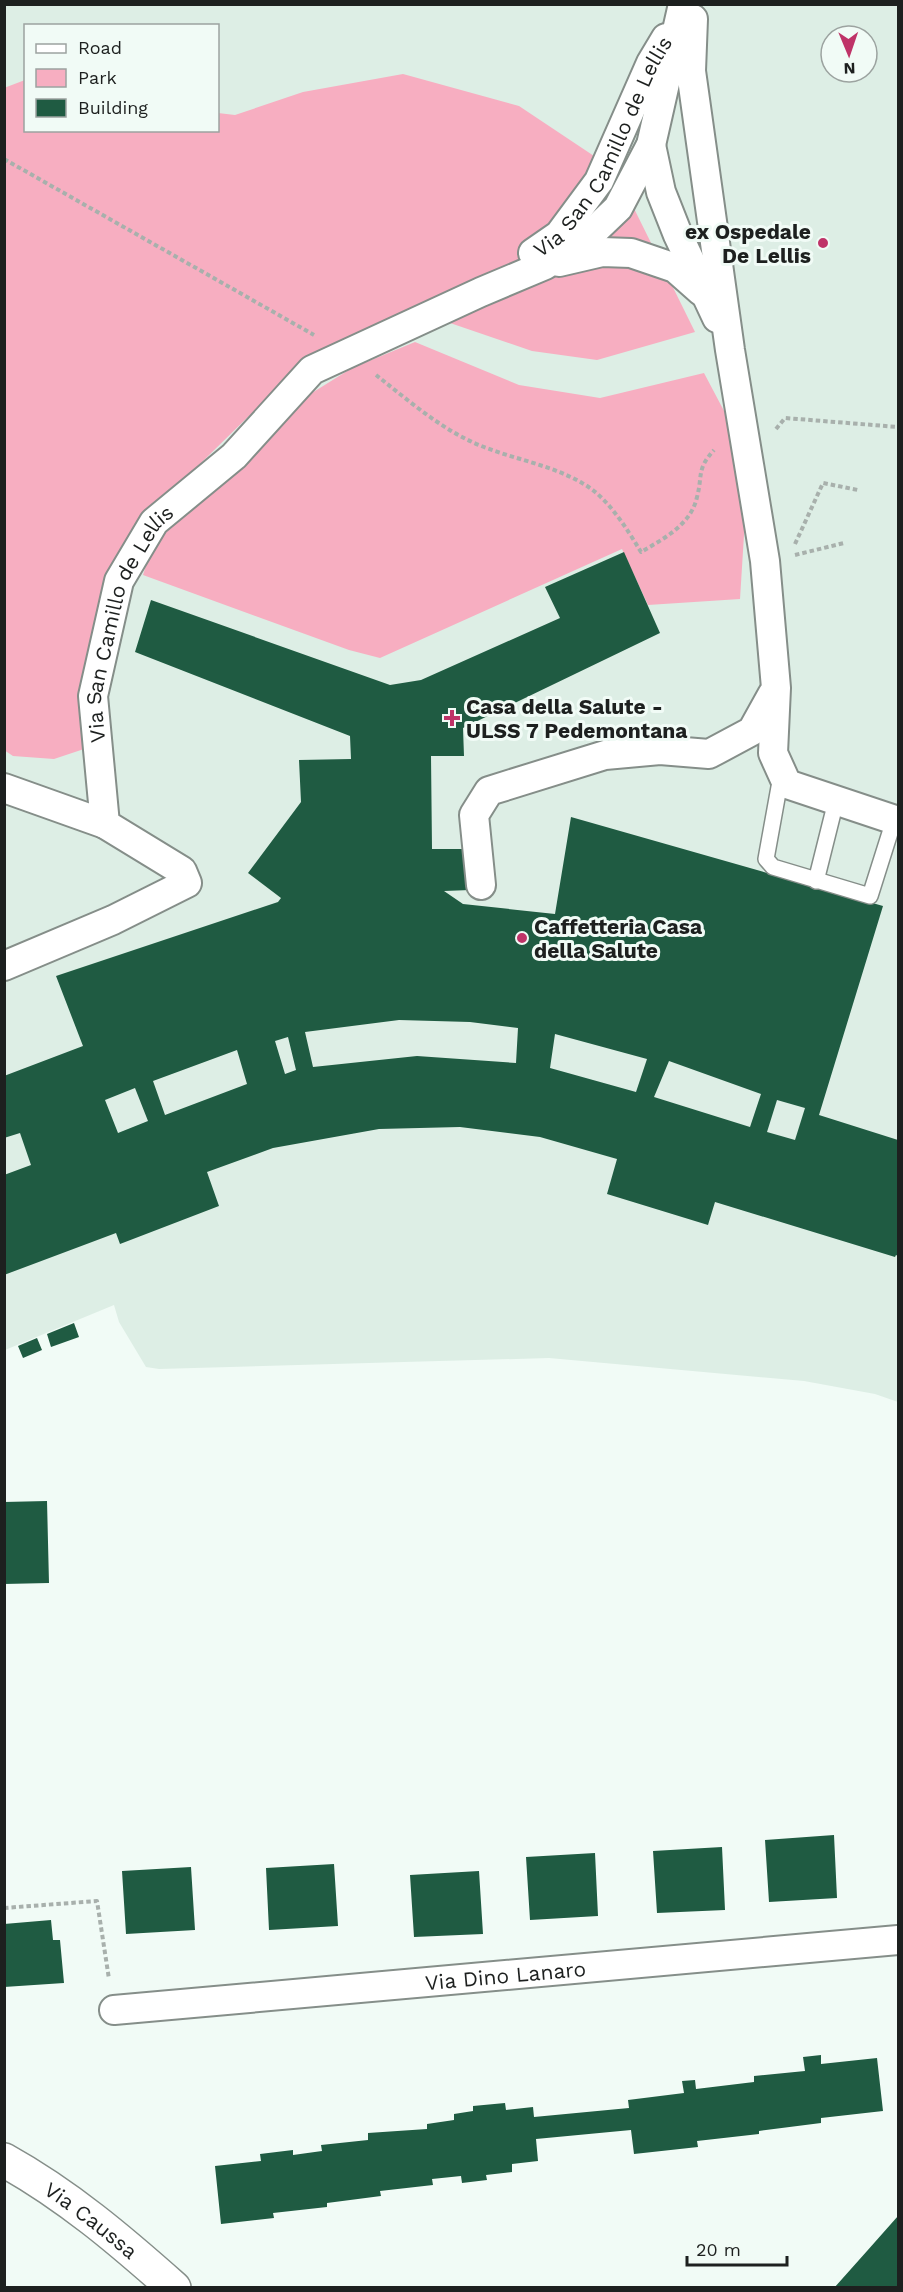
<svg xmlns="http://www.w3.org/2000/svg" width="903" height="2292" viewBox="0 0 903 2292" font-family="'Work Sans',sans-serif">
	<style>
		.built { fill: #ddeee5; fill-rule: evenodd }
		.green { fill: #f7aec1 }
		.building { fill: #1f5b42; fill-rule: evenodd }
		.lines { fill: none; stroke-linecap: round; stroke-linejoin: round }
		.service-casing { stroke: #858e89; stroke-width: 18 }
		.minor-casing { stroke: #858e89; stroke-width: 32 }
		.tertiary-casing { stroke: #858e89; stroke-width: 36 }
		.path { stroke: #a8b0ac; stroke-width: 4; stroke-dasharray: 4.5 3; stroke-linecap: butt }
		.service { stroke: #fff; stroke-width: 15 }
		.minor { stroke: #fff; stroke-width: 28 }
		.tertiary { stroke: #fff; stroke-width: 33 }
		.poi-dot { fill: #bf3368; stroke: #f1fbf6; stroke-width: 2 }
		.labels { text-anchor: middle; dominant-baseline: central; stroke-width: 6; stroke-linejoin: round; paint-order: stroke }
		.street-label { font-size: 21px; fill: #1d201f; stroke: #f1fbf6 }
		.poi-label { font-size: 21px; font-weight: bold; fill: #1d201f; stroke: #f1fbf6; text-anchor: start }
	</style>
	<rect width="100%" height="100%" fill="#f1fbf6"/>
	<path class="built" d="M5 5H898V1402L875 1394 804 1381 549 1358 159 1369 146 1367 119 1322 114 1305 5 1350ZM26 26H218V130H26ZM831 36H867V72H831Z"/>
	<path class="green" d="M403 74 519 106 615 170 695 332 597 360 532 351 415 311 301 365 150 513 87 748 54 759 13 756 4 750V88L25 80 26 130H218V113L235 115 303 92Z
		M415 342 519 385 600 398 704 373 732 426 746 503 740 599 648 605 622 549 380 658 349 650 143 575 155 537 254 429 352 368Z"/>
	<path class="building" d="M624 552 660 633 463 728 464 756H431L432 849H470V890L444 891 463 904 555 914 571 817 883 906 819 1115 898 1140V1256L896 1255 895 1257 715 1202 708 1225 607 1194 617 1159 540 1137 460 1127 379 1129 273 1148 207 1172 219 1206 120 1244 116 1233 4 1275V1175L31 1165 20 1133 4 1138V1076L83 1046 56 976 278 902 281 898 248 873 301 802 299 760 351 759 350 736 135 652 151 600 390 685 421 680 560 618 545 587ZM399 1020 470 1022 518 1028 516 1063 417 1056 313 1067 305 1032ZM555 1034 647 1059 636 1092 550 1068ZM288 1037 296 1070 285 1074 275 1041ZM237 1050 247 1084 165 1115 153 1081ZM669 1061 761 1094 750 1127 654 1097ZM135 1088 148 1121 118 1133 105 1100ZM777 1100 805 1108 795 1140 767 1132Z
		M74 1323 79 1337 51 1347 47 1334Z
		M37 1338 42 1350 23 1358 18 1346Z
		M47 1501 49 1583 4 1584V1502Z
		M834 1835 837 1898 769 1902 765 1840Z
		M722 1847 725 1910 657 1913 653 1851Z
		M595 1853 598 1916 530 1920 526 1857Z
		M334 1864 338 1926 269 1930 266 1868Z
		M191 1867 195 1930 126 1934 122 1871Z
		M479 1871 483 1934 414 1937 410 1875Z
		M51 1920 53 1940H60L64 1983 4 1987V1924Z
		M821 2055V2064L877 2058 883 2111 821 2118V2123L759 2131V2134L697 2141 698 2147 634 2154 631 2130 536 2139 538 2161 512 2164V2172L486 2175 487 2180 462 2183 461 2176 432 2179 433 2185 380 2191 381 2196 327 2203V2207L273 2213 274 2218 221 2224 215 2166 261 2161 260 2154 293 2150V2155L322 2151 321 2145 368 2140V2133L427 2129V2124L454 2120V2114L473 2111V2106L505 2103 506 2110 533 2107 534 2117 629 2108 628 2100 684 2093 682 2081 695 2080 696 2089 754 2082V2076L805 2071 803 2057Z
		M898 2216V2288H834L867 2251Z"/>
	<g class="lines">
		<g class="service-casing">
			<path id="service" d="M787 784 779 787 766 859 773 867 870 896 894 820
				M816 881 836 801"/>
		</g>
		<g class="minor-casing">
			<g id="minor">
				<path d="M693 19 691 71 730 350 765 561 776 688 773 753 787 784 898 821"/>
				<path d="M651 145 661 192 678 235 717 318"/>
				<path id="s1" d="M533 253 559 235 599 181 651 63 666 38"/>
				<path d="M559 262 602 252 631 253 675 268 701 291"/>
				<path d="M4 788 105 824"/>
				<path d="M481 885 474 815 489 791 605 755 660 750 709 754 752 731 772 695"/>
				<path id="s2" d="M4 966 113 920 187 883 182 871 105 824 93 696 119 581 154 522 234 456 312 370 481 292 545 265 594 231 618 208 651 145 683 4"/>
				<path id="s3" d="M114 2010 898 1940"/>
			</g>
		</g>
		<g class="tertiary-casing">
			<g id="tertiary">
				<path id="s4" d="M4 2160C67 2195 120 2240 174 2288"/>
			</g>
		</g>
		<path class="path" d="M4 159 314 335
			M376 375C404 397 434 423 466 439 503 458 546 462 582 483 607 496 627 529 641 552 663 539 691 525 697 497 703 475 696 470 714 450
			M776 429 785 418 898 427
			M795 544 823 483 858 490
			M795 555 844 543
			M4 1908 97 1901 109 1979"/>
		<use href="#service" class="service"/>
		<use href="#minor" class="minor"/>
		<use href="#tertiary" class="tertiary"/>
	</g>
	<g class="poi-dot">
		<circle cx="823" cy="243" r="6"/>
		<path d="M449 709h6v6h6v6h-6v6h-6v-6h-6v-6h6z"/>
		<circle cx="522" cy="938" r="6"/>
	</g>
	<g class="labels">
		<g class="street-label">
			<text stroke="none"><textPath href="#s1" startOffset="130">Via San Camillo de Lellis</textPath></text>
			<text stroke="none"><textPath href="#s2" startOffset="513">Via San Camillo de Lellis</textPath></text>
			<text stroke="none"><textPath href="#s3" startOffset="393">Via Dino Lanaro</textPath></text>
			<text stroke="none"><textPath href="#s4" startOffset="106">Via Caussa</textPath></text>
		</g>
		<g class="poi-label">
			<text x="811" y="231" text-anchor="end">ex Ospedale<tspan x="811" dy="24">De Lellis</tspan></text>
			<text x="466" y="706">Casa della Salute -<tspan x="466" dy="24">ULSS 7 Pedemontana</tspan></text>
			<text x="534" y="926">Caffetteria Casa<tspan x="534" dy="24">della Salute</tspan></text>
		</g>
	</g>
	<rect width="903" height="2292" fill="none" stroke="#1d201f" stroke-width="12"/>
	<rect x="24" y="24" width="195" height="108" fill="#f1fbf6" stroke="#9ca3a0" stroke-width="1.5"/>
	<rect x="36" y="44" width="30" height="9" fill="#ffffff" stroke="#9ca3a0" stroke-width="1.5"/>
	<text x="78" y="54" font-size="18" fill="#1d201f">Road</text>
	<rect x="36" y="69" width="30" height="18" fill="#f7aec1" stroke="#9ca3a0" stroke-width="1.5"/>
	<text x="78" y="84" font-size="18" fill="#1d201f">Park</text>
	<rect x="36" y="99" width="30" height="18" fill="#1f5b42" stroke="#9ca3a0" stroke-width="1.5"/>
	<text x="78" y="114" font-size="18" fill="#1d201f">Building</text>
	<g transform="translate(849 54) rotate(178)"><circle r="28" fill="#f1fbf6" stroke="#9ca3a0" stroke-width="1.5"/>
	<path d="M0-4.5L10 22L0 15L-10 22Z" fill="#bf3368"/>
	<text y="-9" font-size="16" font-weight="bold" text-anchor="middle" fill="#1d201f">N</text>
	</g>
	<path d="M687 2256v9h100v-9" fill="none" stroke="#1d201f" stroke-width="3"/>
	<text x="696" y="2256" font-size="18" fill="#1d201f" stroke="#f1fbf6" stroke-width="4.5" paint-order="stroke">20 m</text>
</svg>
